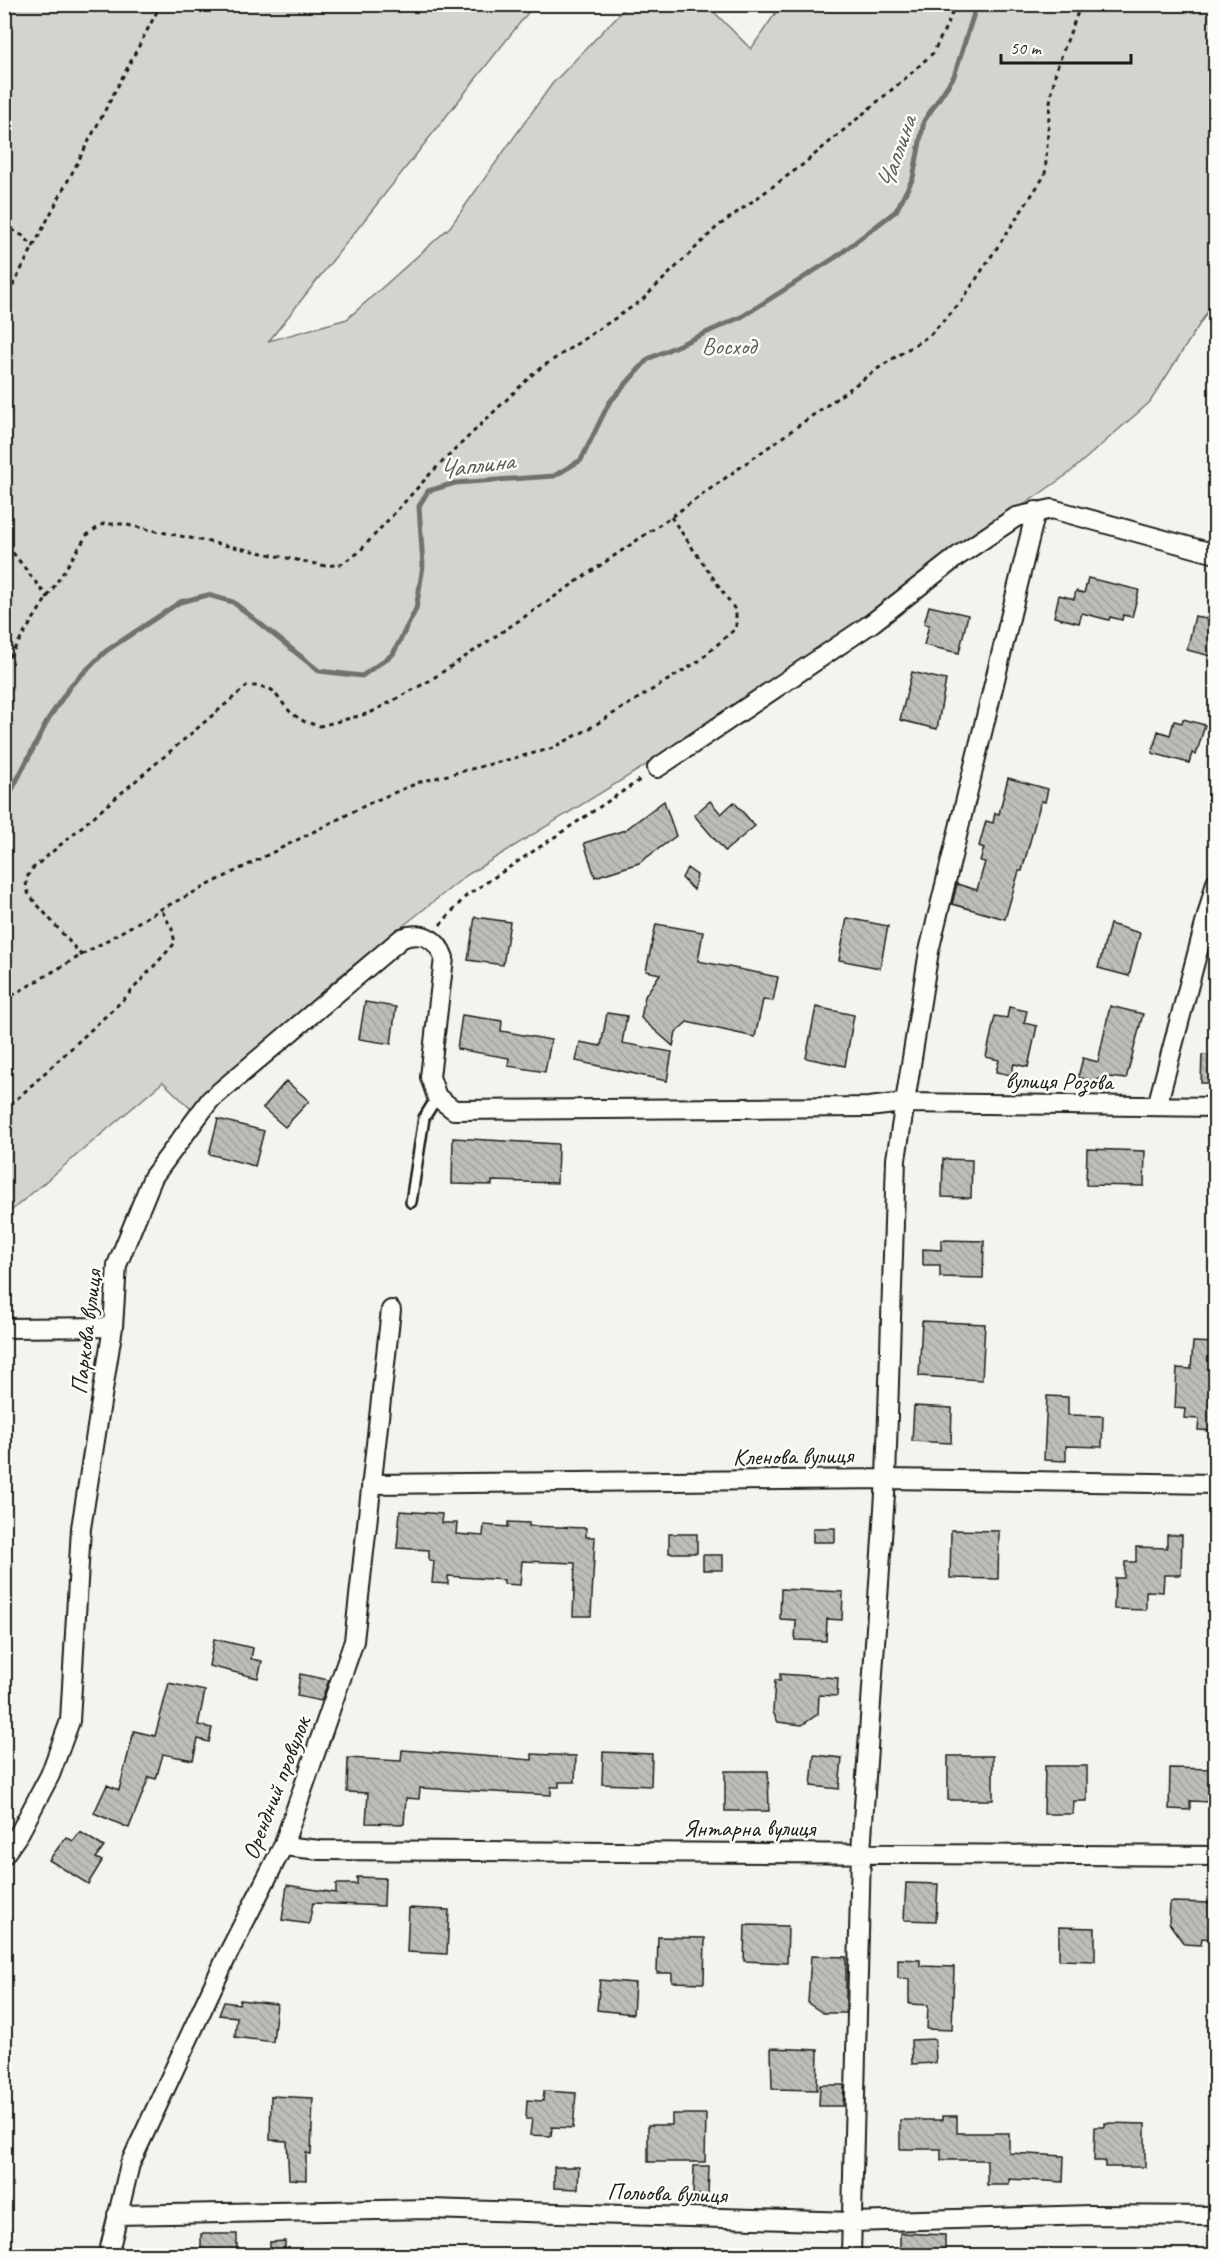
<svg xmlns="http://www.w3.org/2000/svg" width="1220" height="2260" viewBox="0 0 1220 2260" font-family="Caveat,sans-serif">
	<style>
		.garden { fill: #d4d3cf; stroke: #787876; stroke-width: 1.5 }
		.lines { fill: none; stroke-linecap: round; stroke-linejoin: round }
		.stream { stroke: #72716f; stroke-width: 5 }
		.building { fill: url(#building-back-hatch); stroke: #1c1c1c; stroke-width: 1.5 }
		.service-casing { stroke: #1c1c1c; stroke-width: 14 }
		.minor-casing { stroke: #1c1c1c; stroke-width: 22 }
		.path { stroke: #1c1c1c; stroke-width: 3; stroke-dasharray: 4.5 4.5; stroke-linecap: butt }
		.service { stroke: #fdfcf7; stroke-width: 9 }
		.minor { stroke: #fdfcf7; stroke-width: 18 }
		.labels { text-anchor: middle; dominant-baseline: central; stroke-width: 5; stroke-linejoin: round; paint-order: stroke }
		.park-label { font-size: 24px; fill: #5c5c5b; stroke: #fdfcf7 }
		.street-label { font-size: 24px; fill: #1c1c1c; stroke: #fdfcf7 }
		.water-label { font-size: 26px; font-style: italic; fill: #5c5c5a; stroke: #fdfcf7 }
	</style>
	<defs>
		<pattern id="building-back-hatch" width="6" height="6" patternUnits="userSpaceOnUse" patternTransform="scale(1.5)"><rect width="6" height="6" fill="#bebdba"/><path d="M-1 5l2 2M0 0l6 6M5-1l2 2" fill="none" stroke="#a3a29f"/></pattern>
	</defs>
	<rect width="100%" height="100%" fill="#f4f3ee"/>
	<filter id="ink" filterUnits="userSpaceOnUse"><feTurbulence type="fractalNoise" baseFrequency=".0167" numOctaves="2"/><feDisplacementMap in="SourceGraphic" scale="12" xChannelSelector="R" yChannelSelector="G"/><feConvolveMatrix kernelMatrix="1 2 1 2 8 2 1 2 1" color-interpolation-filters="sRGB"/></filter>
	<g filter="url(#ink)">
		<path class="garden" d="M923 4 1215 5V300L1150 402 1068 474 682 743 467 875 336 979 193 1111 163 1082 5 1216V5H534L269 341 347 319 450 227 552 84 628 5H707L751 49 781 5Z"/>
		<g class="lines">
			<path class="stream" d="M4 805 49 718 71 685 106 651 180 602 208 595 233 602 319 671 362 676 393 654 416 609 423 566 419 506 428 491 455 483 554 476 581 460 609 403 648 359 743 316 836 257 896 211 913 178 924 121 954 76 977 4"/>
		</g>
		<path class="building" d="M1088 578 1139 590 1132 617 1123 615 1122 620 1110 617 1109 620 1082 613 1079 623 1054 617 1059 595 1074 599 1076 591 1084 593Z
			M929 606 968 615 959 653 924 645 929 625 924 624Z
			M1195 616 1215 621V657L1187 650Z
			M912 672 946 680 937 729 900 720Z
			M1183 719 1205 725 1196 755 1192 753 1189 763 1152 753 1158 731 1170 735 1174 721 1182 723Z
			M1008 778 1048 789 1045 802 1041 801 1022 871H1019L1005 919 952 904 957 884 977 890 985 862 980 861 984 848 979 846 986 821 993 823 995 813 999 814Z
			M664 801 676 836 639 863 595 877 584 843 625 830Z
			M710 801 721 814 734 802 755 826 725 851 694 815Z
			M687 868 697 875 694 890 682 878Z
			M475 917 510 922 503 965 468 960Z
			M847 918 888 926 880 968 839 960Z
			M656 924 703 932 698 961 778 977 773 1001 763 1000 755 1037 687 1022 676 1032 673 1046 641 1018 645 996 660 974 646 971Z
			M1110 924 1140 933 1129 976 1098 968Z
			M365 1002 396 1007 391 1044 359 1039Z
			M1110 1006 1143 1014 1126 1079 1108 1077 1092 1081 1078 1077 1083 1058 1098 1062Z
			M816 1007 854 1015 845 1066 806 1058Z
			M1009 1007 1027 1011 1024 1023 1037 1026 1028 1067 1014 1064 1011 1075 996 1072 999 1060 986 1057 995 1016 1007 1018Z
			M607 1013 627 1016 622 1043 672 1052 667 1081 576 1061 580 1042 601 1046Z
			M462 1015 502 1021 501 1031 551 1040 545 1072 508 1066 509 1058 457 1049Z
			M1202 1055 1215 1056V1083H1201Z
			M286 1081 309 1101 285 1127 263 1108Z
			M218 1119 264 1131 255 1166 209 1154Z
			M453 1138 558 1144 557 1183 492 1181V1185L452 1184Z
			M1087 1149 1145 1151 1144 1186 1086 1185Z
			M943 1159 972 1160 971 1198 942 1197Z
			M941 1240 984 1241 983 1278 940 1277V1265H923V1249L941 1250Z
			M922 1321 985 1324 982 1380 919 1376Z
			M1193 1342 1215 1343V1431L1198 1430 1199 1419 1184 1418 1185 1409 1175 1408 1177 1368 1191 1369Z
			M1047 1396 1068 1397V1415L1103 1416 1102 1447 1066 1446V1461L1044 1460Z
			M914 1406 952 1408 951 1443 912 1441Z
			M400 1511 442 1514 441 1523H457L456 1534 483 1536 484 1525 508 1527V1522L529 1523V1526L586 1528V1537H595L591 1616H573L575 1563 522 1561 520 1585 504 1584V1580L448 1576V1584L432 1583 434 1561 429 1560V1550L397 1548Z
			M813 1528H835V1542H813Z
			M951 1530 999 1531 998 1579 950 1578Z
			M669 1534H697V1553H669Z
			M1167 1535H1182L1181 1575H1164L1163 1592 1146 1591V1610L1114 1609 1115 1578H1124L1125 1562H1136V1547L1167 1548Z
			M703 1555H723V1570H703Z
			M781 1589 843 1592 842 1620 827 1619 826 1641 795 1640 796 1620 780 1619Z
			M214 1639 253 1648 251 1659 262 1661 258 1678 209 1666Z
			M300 1674 329 1680 321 1701 297 1696Z
			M780 1674 838 1678 837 1696 819 1695 818 1714 802 1725 778 1722 773 1712 775 1680 780 1681Z
			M169 1683 205 1691 198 1725 212 1728 209 1742 198 1739 193 1760 163 1754 156 1779 149 1777 129 1828 94 1813 107 1785 119 1790 134 1731 155 1736Z
			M402 1750 532 1760V1754L576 1756 575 1782H559V1787H551V1795L420 1788 419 1799 406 1798 404 1824 366 1823 368 1793 347 1792 348 1758 401 1761Z
			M603 1752 652 1754 651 1786 602 1784Z
			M814 1755 842 1758 839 1789 811 1786Z
			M948 1756H993V1800H948Z
			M1045 1766H1087V1801H1074L1073 1814H1044Z
			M1170 1768 1212 1769 1211 1802 1190 1801V1810L1169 1809Z
			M725 1771H768L769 1811H725Z
			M80 1832 104 1847 96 1858 102 1861 88 1884 49 1860 66 1837 73 1841Z
			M357 1877 385 1878 384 1906 313 1903 309 1924 282 1920 287 1885 336 1893V1884H357Z
			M906 1883 938 1884 936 1921 904 1920Z
			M1170 1902 1215 1903V1933L1211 1939 1202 1938 1201 1945 1184 1944 1169 1923Z
			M409 1908 449 1910 447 1954 407 1952Z
			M745 1925 788 1926 787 1963 744 1961Z
			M1059 1927 1095 1928V1961L1059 1960Z
			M658 1937 705 1938 704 1983 672 1982V1973H657Z
			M811 1956 846 1957V2013H823L808 2003Z
			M898 1959 920 1960V1966L954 1967 952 2030 927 2029 928 2005 909 2004V1979L898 1978Z
			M600 1980 635 1983 633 2014 597 2010Z
			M240 2000 277 2004 273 2042 235 2037 237 2017 219 2015 224 2002 239 2004Z
			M935 2039 936 2063 912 2064 911 2040Z
			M771 2048 818 2050 817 2090 772 2089Z
			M820 2085H844L843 2106H819Z
			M544 2091 576 2093 573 2128 552 2127 551 2136 530 2135 532 2119H526L527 2100 543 2101Z
			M271 2096 313 2098 311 2154 306 2153V2180L289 2179 287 2141 270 2140Z
			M672 2114H706L705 2162H648V2125H672Z
			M942 2116H957V2133H1009V2153L1064 2156 1063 2182 1009 2179V2185H987V2160H941V2149H900V2120H942Z
			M1105 2123 1145 2124V2167H1105V2161H1094L1095 2127H1105Z
			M694 2166H709L708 2195H693Z
			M554 2167H579L578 2189 554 2188Z
			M900 2233 945 2235V2256H900Z
			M201 2234H237V2256H201Z
			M285 2241V2256H270V2242Z"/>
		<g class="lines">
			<g class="service-casing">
				<path id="service" d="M411 1202 424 1118 437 1097"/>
			</g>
			<g class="minor-casing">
				<path id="minor" d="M657 768 872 623 958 556 1016 517 1052 509 1216 554
					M1157 1106 1216 882
					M4 1328 113 1327
					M371 1484 886 1479 1216 1484
					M283 1846 320 1850 1216 1856
					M4 1855 20 1832 50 1775 70 1721 81 1528 113 1327 117 1265 153 1177 210 1100 402 938C422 931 437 938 444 958L430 1077 437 1097 454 1110 869 1107 903 1103 1216 1107
					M117 2215 430 2209 852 2222 1091 2215 1216 2216
					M108 2256 130 2164 228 1954 283 1846 354 1641 391 1310
					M851 2256 861 1852 886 1479 896 1159 929 951 1036 511"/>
			</g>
			<path class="path" d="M4 225 23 236 34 247
				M4 302 161 4
				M4 537 10 549 48 598
				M4 665 87 535 103 524H122L326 566 341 564 358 553 431 473 536 371 641 301 717 227 801 166 908 76 933 53 949 21 955 4
				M440 925 466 896 643 778
				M82 956 29 895C25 884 25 879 32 869L247 686H260L272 690 291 713 305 722 320 726 370 713 429 681 551 599 671 517 883 365 930 335 961 302 1045 175 1050 102 1056 70 1081 4
				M4 1000 161 909 372 802 420 782 550 749 585 731 699 661 736 628V611L671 517
				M4 1111 124 999 175 943 172 929 161 909"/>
			<use href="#service" class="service"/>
			<use href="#minor" class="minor"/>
		</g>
	</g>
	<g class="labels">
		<g class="park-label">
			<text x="729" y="346">Восход</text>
		</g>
		<g class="street-label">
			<text transform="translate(1059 1081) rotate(1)">вулиця Розова</text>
			<text transform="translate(86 1332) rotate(-83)">Паркова вулиця</text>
			<text transform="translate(793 1456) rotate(-1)">Кленова вулиця</text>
			<text transform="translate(276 1788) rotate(-69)">Орендний провулок</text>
			<text x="749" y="1828">Янтарна вулиця</text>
			<text transform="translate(667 2193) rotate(2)">Польова вулиця</text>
		</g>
		<g class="water-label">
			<text transform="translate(896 153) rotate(-71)">Чаплина</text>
			<text transform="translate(476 465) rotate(-7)">Чаплина</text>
		</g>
	</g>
	<rect width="1220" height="2260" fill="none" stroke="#fdfcf7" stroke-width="24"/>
	<rect x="12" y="12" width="1196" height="2236" fill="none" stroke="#1c1c1c" stroke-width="2" filter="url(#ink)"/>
	<path d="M1001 54v9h130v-9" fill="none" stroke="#1c1c1c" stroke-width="3"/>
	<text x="1010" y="54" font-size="18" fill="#1c1c1c" stroke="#fdfcf7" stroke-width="4.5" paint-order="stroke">50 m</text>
</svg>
